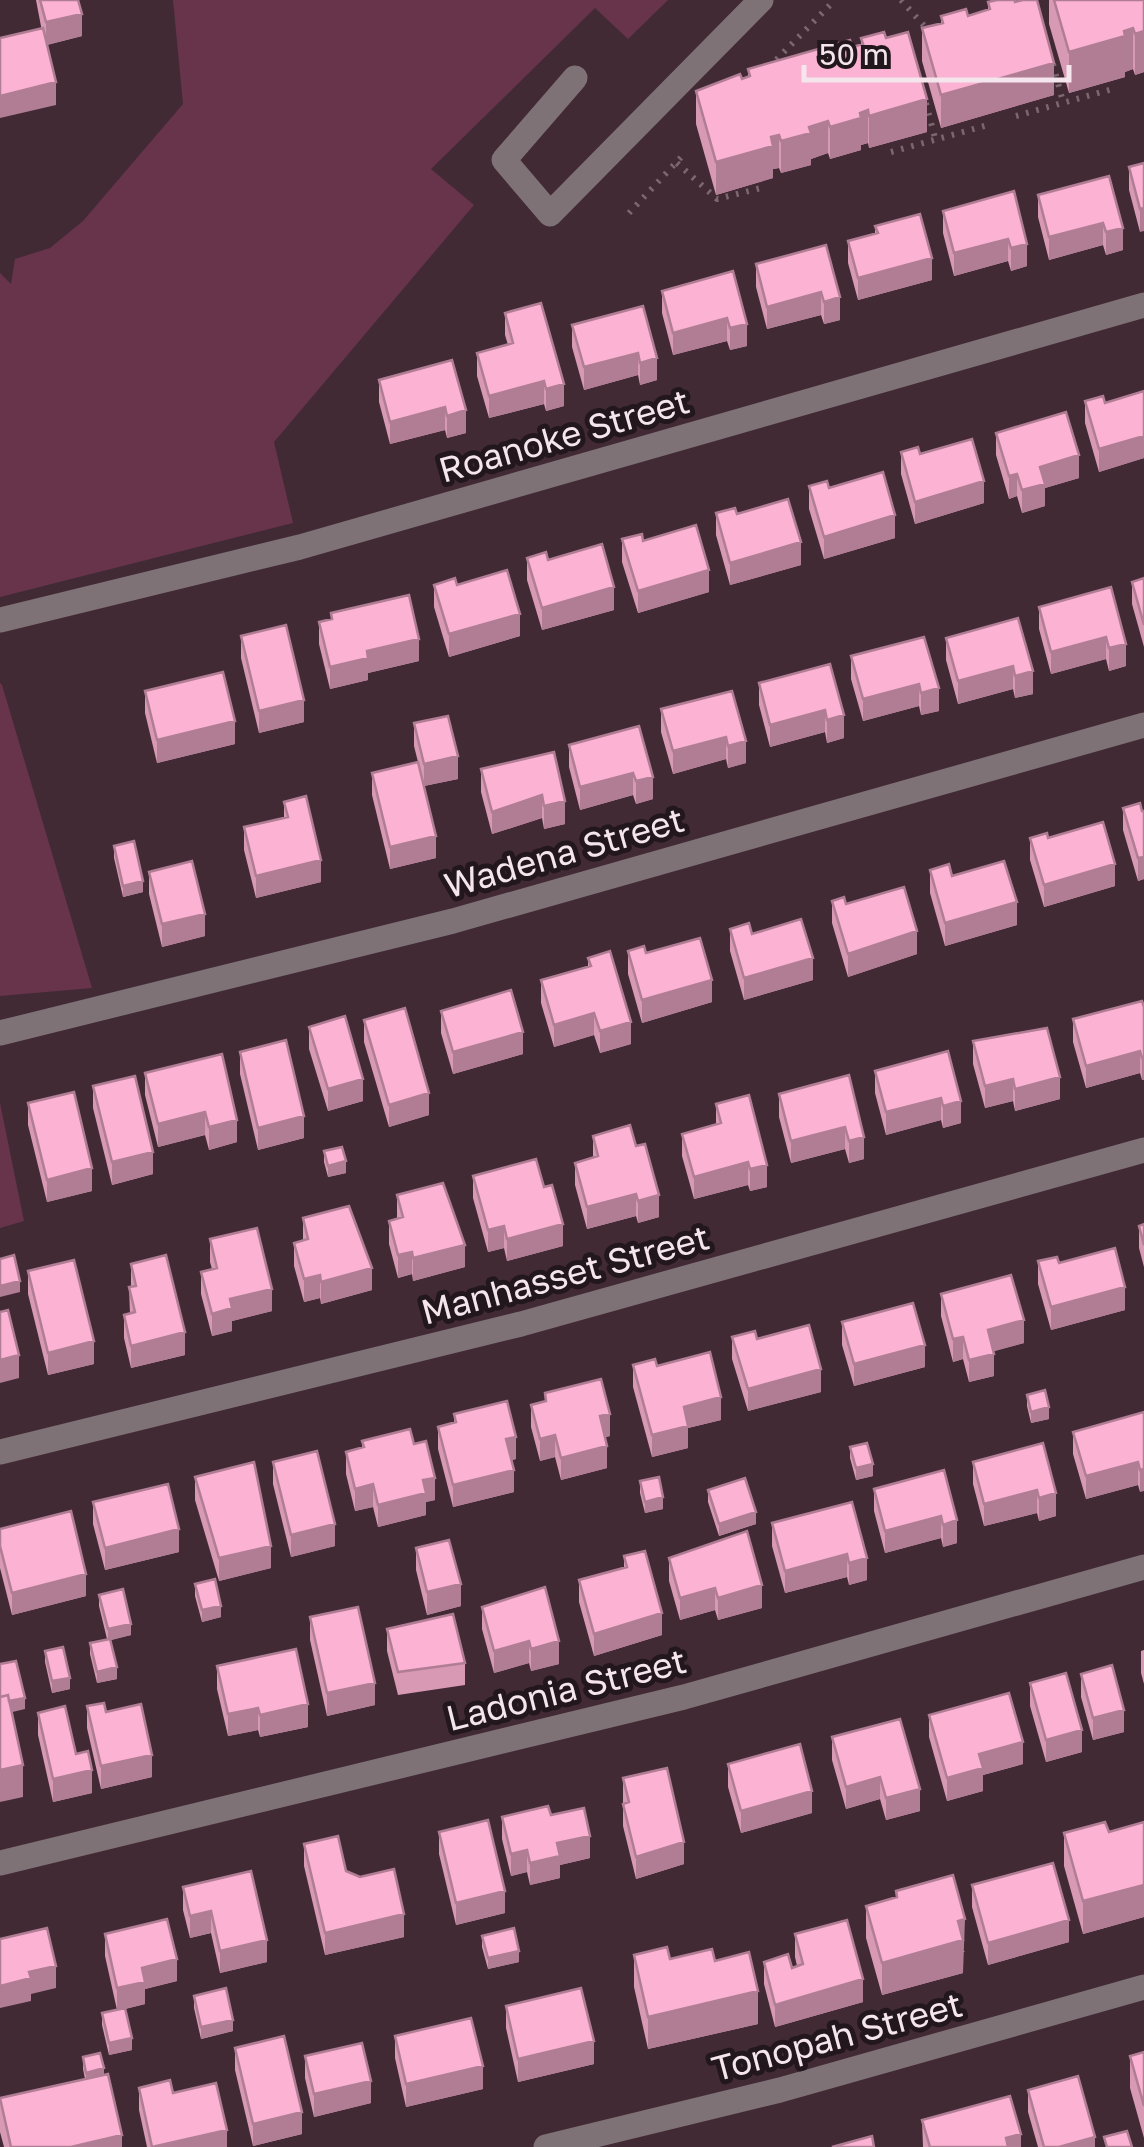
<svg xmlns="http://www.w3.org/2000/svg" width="1144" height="2147" viewBox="0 0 1144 2147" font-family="'Golos Text',sans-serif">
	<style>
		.green { fill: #67344c }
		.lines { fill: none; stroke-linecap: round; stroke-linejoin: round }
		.path { stroke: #7c6770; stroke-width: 6; stroke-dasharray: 2.5 8; stroke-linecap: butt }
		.minor { stroke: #7f7277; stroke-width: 25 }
		.wall { fill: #d899b5 }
		.shaded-wall { fill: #b07d94 }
		.building { fill: #fbb2d3; stroke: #b07d94; stroke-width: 2.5 }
		.labels { text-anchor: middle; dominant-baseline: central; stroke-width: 10; stroke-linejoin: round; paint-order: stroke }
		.street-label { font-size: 35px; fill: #f5e5ec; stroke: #22171c }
	</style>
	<rect width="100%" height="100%" fill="#422a35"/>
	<path class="green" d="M173 0H668L628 39 595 8 431 169 474 205 274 442 293 523 0 597V273L11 284 15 259 50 248 83 221 183 104Z
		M0 683 2 685 92 988 0 996Z
		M0 1103 24 1221 0 1228Z"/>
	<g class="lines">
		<path class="path" d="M901 0 927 29
			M1053 64 1063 102
			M769 67 835 0
			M926 103 935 138
			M1016 116 1116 88
			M891 152 988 125
			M677 163 717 199 761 188
			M629 213 686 152"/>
		<path class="minor" d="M575 78 504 160 550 214 761 0
			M0 620 300 547 1144 305
			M0 1033 453 921 1144 725
			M0 1452 521 1324 1144 1150
			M0 1863 684 1697 1144 1567
			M546 2147 780 2090 1144 1987"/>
	</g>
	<path class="wall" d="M36 0H78L82 36 47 45 56 105Z
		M1049 0H1144V72L1135 75 1133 69 1125 72V77L1069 93 1049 24Z
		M988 2 1054 95 941 128 922 61V28L941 23V16H968L988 10Z
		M861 38 927 132 869 148 868 143 861 145V150L830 159 828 153 811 159V165L781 173 779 168 773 169V178L716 195 696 124V91L748 77V69L853 47 861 45Z
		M1144 163 1140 232 1129 190V167Z
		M1014 191 1027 266 1011 271 1008 261 954 276 943 233V211Z
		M1038 195 1123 228V250L1106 255 1103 245 1049 260 1038 217Z
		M875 226 932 280 858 300 848 263V241L875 233Z
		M826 245 840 320 824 324 821 315 767 329 756 287V264Z
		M733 271 747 346 730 350 727 341 673 355 662 313V291Z
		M643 306 657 380 640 385 638 375 584 390 572 347V325Z
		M505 313 564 406 546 411 544 404 489 418 477 376V353L508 345 505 335Z
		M452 360 466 433 447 438 445 430 390 444 379 402V380Z
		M1144 391V458L1099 472 1085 423V401L1105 403Z
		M996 433 1079 478 1045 488V506L1022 513 1017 496 1009 499 996 455Z
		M901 452 920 454 984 503 915 524 901 474Z
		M809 486 829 488 895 538 824 559 809 509Z
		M716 513 737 514 801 565 730 585 716 535Z
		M622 539 643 541 709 592 638 613 622 562Z
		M527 558 548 560 614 610 542 630 527 580Z
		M1144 578V647L1132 604V582Z
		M434 585 520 636 449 657 434 607Z
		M1111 587 1126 666 1109 671 1106 659 1051 674 1039 629V607Z
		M331 613 419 661 368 673V680L330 689 319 644V622L331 619Z
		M1018 618 1033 694 1015 698 1013 689 958 704 946 660V638Z
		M241 636 304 722 259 733 241 658Z
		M851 656 939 688V711L921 715 919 706 863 721 851 679Z
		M830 664 844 738 827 743 825 732 770 747 759 705V683Z
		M145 691 235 744 157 763 145 713Z
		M732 691 746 763 728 768 726 759 673 774 661 732V709Z
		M414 723 458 779 424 786 414 746Z
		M569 745 653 777V799L636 804 633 795 580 810 569 767Z
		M481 769 565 801V824L544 829 542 818 492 834 481 792Z
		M372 773 436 858 390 869 372 795Z
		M284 802 321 882 256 898 244 850V827L284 818Z
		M1123 808 1144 811V879L1138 881 1123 830Z
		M1030 838H1048L1115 886 1044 907 1030 860Z
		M114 846 143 892 123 897 114 858Z
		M930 870 952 876 1017 925 945 946 930 893Z
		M149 872 205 936 162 947 149 894Z
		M832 901 846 904 917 954 848 977 832 923Z
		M730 929 752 934 813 980 744 1000 730 951Z
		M628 951 646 953 712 1002 642 1023 628 974Z
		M588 958 631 1044 600 1053 594 1035 554 1047 541 1003V980L588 966Z
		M1144 1007V1080H1142L1140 1073 1086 1088 1073 1042V1019Z
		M441 1011 523 1054 453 1074 441 1033Z
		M364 1020 429 1115 389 1127 364 1042Z
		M309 1027 363 1101 328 1111 309 1049Z
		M973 1041 1060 1099 1015 1111 1013 1101 985 1108 973 1064Z
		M240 1052 304 1138 258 1150 240 1074Z
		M875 1071 961 1101V1123L943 1128 941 1120 886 1135 875 1093Z
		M145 1073 237 1120V1142L209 1150 205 1135 158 1147 145 1095Z
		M93 1086 153 1174 112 1185 93 1108Z
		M779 1094 864 1137V1159L849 1163 845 1149 791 1163 779 1117Z
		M28 1103 92 1191 47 1202 28 1125Z
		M716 1104 767 1187 750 1191 748 1185 694 1199 682 1156V1134L716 1124Z
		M593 1136 659 1217 638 1223 636 1216 587 1229 575 1185V1163L593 1158Z
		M324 1151 346 1173 328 1177 324 1162Z
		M473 1176 563 1246 507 1261 504 1248 488 1252 473 1198Z
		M397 1195 465 1267 413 1281 412 1274 398 1278 389 1244V1221L397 1219Z
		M303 1218 372 1290 321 1304 320 1298 304 1302 294 1266V1243L303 1241Z
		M1144 1224V1267L1139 1248V1226Z
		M210 1239 272 1311 232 1321V1331L212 1336 201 1294V1272L212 1269 210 1262Z
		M1038 1261 1125 1310 1051 1330 1038 1284Z
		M131 1264 185 1355 131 1368 124 1338V1315L130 1314 129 1287H131Z
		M28 1271 94 1364 48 1375 28 1294Z
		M941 1294 1024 1343 993 1351 994 1376 969 1382 963 1359 953 1362 941 1316Z
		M842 1322 925 1367 854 1386 842 1345Z
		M732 1337 757 1339 821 1392 748 1411 732 1359Z
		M633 1365 657 1366 721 1420 688 1428V1448L652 1457 633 1387Z
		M545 1393 610 1436 605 1437 607 1468 561 1480 555 1457 540 1461 531 1427V1405L545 1401Z
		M1027 1395 1049 1419 1031 1423 1027 1406Z
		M1144 1412 1140 1492 1138 1485 1086 1499 1073 1454V1432Z
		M454 1414 516 1459 511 1460 514 1492 453 1507 438 1449V1427L454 1423Z
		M362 1441 435 1500 426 1502V1515L378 1527 373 1507 355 1511 346 1474V1452L362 1448Z
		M1043 1443 1056 1516 1039 1521 1037 1513 984 1526 973 1484V1462Z
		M850 1447 873 1476 856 1480 850 1458Z
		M273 1462 335 1546 291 1557 273 1484Z
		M944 1470 957 1543 943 1547 941 1538 885 1553 874 1511V1489Z
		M195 1477 271 1568 219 1581 195 1500Z
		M640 1481 663 1509 645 1513 640 1493Z
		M708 1490 756 1524 719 1536 708 1502Z
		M93 1502 179 1552 105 1570 93 1524Z
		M852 1502 867 1580 849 1585 847 1577 785 1593 772 1546V1523Z
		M0 1529 86 1596 12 1615 0 1568Z
		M416 1548 461 1606 427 1615 416 1570Z
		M624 1556 662 1635 594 1656 579 1602V1580L624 1567Z
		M669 1558 762 1608 718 1620 715 1610 680 1620 669 1581Z
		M195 1584 221 1617 202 1622 195 1596Z
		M99 1595 131 1635 110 1640 117 1679 97 1683 90 1654V1643L107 1639 99 1606Z
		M482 1607 559 1664 531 1671 529 1663 494 1673 482 1629Z
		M310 1617 375 1705 327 1716 310 1640Z
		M387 1629 465 1663V1685L398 1695 387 1651Z
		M1144 1650V1684L1141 1673V1651Z
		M45 1651 70 1689 52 1693 45 1662Z
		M217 1666 308 1727 260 1737 258 1730 228 1736 217 1689Z
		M1081 1674 1124 1732 1093 1740 1081 1697Z
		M1030 1683 1082 1752 1046 1762 1030 1706Z
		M87 1706 106 1712 152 1777 101 1789 87 1728Z
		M38 1713 76 1754 92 1793 53 1802 38 1735Z
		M929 1715 1023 1764 983 1775V1791L947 1801 929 1737Z
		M832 1737 920 1811 886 1820 880 1799 846 1809 832 1760Z
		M728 1764 812 1813 741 1833 728 1787Z
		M623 1778 684 1864 636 1879 623 1826Z
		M551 1815 590 1858 560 1865V1878L530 1885 527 1872 511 1876 502 1839V1817Z
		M1144 1822V1917L1083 1934 1064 1866V1833L1109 1832Z
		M439 1832 505 1913 456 1925 439 1854Z
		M304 1844 346 1871 404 1937 325 1955 304 1866Z
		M972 1885 1069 1942 988 1965 972 1907Z
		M183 1887 267 1962 220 1973 211 1933 190 1938 183 1910Z
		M896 1891 965 1952H963V1973L882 1995 866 1938V1906L896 1897Z
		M105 1934 177 1981 145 1989V2004L125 2009 132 2050 109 2055 102 2025V2013L117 2010 105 1956Z
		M795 1934 863 2002 775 2027 764 1984V1962L792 1968 797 1966 795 1957Z
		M482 1936 519 1962 488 1969 482 1947Z
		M634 1955 670 1959 715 1961 758 2024 648 2049 634 1987Z
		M194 1996 233 2031 201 2039 194 2008Z
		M506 2006 594 2064 518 2082 506 2028Z
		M395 2036 483 2089 406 2107 395 2058Z
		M235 2048 302 2134 253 2146 235 2070Z
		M1144 2052V2138L1130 2088V2056Z
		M305 2056 371 2103 314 2117 305 2078Z
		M83 2057 104 2075 122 2147H4L0 2132V2098L85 2079 83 2069Z
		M139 2088 173 2093 227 2147H147L139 2110Z
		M1028 2090 1095 2147H1038L1028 2112Z
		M922 2120 1021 2147H923Z"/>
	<path class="shaded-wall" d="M82 14V36L46 45V22Z
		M1133 28V69L1125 72V77L1069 93V52Z
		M1144 31V72L1135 75V34Z
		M1054 63V95L941 128V95Z
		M56 82V105L0 118V96Z
		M927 99V132L869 148V116Z
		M868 110V143L861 145V150L830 159V127Z
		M828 121V153L811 159V165L781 173V141L809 127Z
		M779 135V168L773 169V178L716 195V162Z
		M1144 208V231L1140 232V209Z
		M1103 223V245L1049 260V237Z
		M1123 228V250L1106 255V232Z
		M1008 239V261L954 276V253Z
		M1027 244V266L1011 271V248Z
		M932 258V280L858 300V278Z
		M821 292V315L767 329V307Z
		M840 297V320L824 324V302Z
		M727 318V341L673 355V333Z
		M747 324V346L730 350V328Z
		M638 353V375L584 390V367Z
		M657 358V380L640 385V363Z
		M544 381V404L489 418V396Z
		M564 384V406L546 411V389Z
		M445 407V430L390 444V422Z
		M466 410V433L447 438V416Z
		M1144 436V458L1099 472V449Z
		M1079 455V478L1045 488V506L1022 513V490L1040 467Z
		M1017 474V496L1009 499V476Z
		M984 481V503L915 524V502Z
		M895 515V538L824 559V537Z
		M801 542V565L730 585V563Z
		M709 570V592L638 613V591Z
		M614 587V610L542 630V608Z
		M520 614V636L449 657V634Z
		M1106 637V659L1051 674V652Z
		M419 639V661L368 673V680L330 689V667L367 651Z
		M1126 644V666L1109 671V648Z
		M1013 666V689L958 704V681Z
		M1033 671V694L1015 698V676Z
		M919 684V706L863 721V699Z
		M939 688V711L921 715V693Z
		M304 700V722L259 733V711Z
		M825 710V732L770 747V725Z
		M844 715V738L827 743V720Z
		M235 721V744L157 763V740Z
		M726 737V759L673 774V751Z
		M746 741V763L728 768V746Z
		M458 756V779L424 786V764Z
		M633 773V795L580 810V787Z
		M653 777V799L636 804V781Z
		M542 795V818L492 834V812Z
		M565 801V824L544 829V806Z
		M436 836V858L390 869V847Z
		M1144 857V879L1138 881V858Z
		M321 860V882L256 898V876Z
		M1115 864V886L1044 907V885Z
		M143 881V892L123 897V886Z
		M1017 902V925L945 946V923Z
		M205 914V936L162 947V924Z
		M917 931V954L848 977V954Z
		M813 958V980L744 1000V978Z
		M712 980V1002L642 1023V1000Z
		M594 1013V1035L554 1047V1025Z
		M631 1022V1044L600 1053V1031Z
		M523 1032V1054L453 1074V1052Z
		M1140 1051V1073L1086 1088V1066Z
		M1142 1058H1144V1080H1142Z
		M1060 1077V1099L1015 1111V1089Z
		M363 1079V1101L328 1111V1089Z
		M1013 1079V1101L985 1108V1086Z
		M429 1093V1115L389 1127V1105Z
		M941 1098V1120L886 1135V1112Z
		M961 1101V1123L943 1128V1106Z
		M205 1112V1135L158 1147V1124Z
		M304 1116V1138L258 1150V1128Z
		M237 1120V1142L209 1150V1127Z
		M845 1127V1149L791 1163V1141Z
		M864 1137V1159L849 1163V1141Z
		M153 1152V1174L112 1185V1162Z
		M346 1161V1173L328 1177V1166Z
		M748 1162V1185L694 1199V1177Z
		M767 1165V1187L750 1191V1169Z
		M92 1168V1191L47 1202V1180Z
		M636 1194V1216L587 1229V1207Z
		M659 1195V1217L638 1223V1201Z
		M563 1224V1246L507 1261V1239Z
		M504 1226V1248L488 1252V1230Z
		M465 1245V1267L413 1281V1258Z
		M412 1252V1274L398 1278V1255Z
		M372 1268V1290L321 1304V1282Z
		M320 1275V1298L304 1302V1279Z
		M20 1281V1292L0 1297V1286Z
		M1125 1287V1310L1051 1330V1307Z
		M272 1289V1311L232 1321V1331L212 1336V1314L230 1299Z
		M1024 1320V1343L988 1353V1330Z
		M185 1332V1355L131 1368V1346Z
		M963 1337V1359L953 1362V1339Z
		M94 1341V1364L48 1375V1353Z
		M925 1345V1367L854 1386V1364Z
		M994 1354V1376L969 1382V1360Z
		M19 1355V1378L0 1383V1360Z
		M821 1369V1392L748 1411V1389Z
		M721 1397V1420L688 1428V1448L652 1457V1435L684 1407Z
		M1049 1407V1419L1031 1423V1412Z
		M610 1414V1436L600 1439V1416Z
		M555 1435V1457L540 1461V1439Z
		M516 1437V1459L506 1462V1439Z
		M607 1446V1468L561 1480V1458Z
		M1138 1462V1485L1086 1499V1476Z
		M873 1464V1476L856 1480V1468Z
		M1144 1469V1491L1140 1492V1470Z
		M514 1470V1492L453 1507V1485Z
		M435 1478V1500L426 1502V1515L378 1527V1505L423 1480Z
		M373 1484V1507L355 1511V1489Z
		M1037 1490V1513L984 1526V1504Z
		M1056 1493V1516L1039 1521V1498Z
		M663 1497V1509L645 1513V1502Z
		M756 1512V1524L719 1536V1524Z
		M941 1516V1538L885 1553V1531Z
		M957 1520V1543L943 1547V1525Z
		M335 1524V1546L291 1557V1535Z
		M179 1529V1552L105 1570V1548Z
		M271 1546V1568L219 1581V1558Z
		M847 1554V1577L785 1593V1571Z
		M867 1558V1580L849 1585V1563Z
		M86 1574V1596L12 1615V1593Z
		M461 1584V1606L427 1615V1592Z
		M762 1585V1608L718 1620V1598Z
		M715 1588V1610L680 1620V1598Z
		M221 1606V1617L202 1622V1610Z
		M662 1613V1635L594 1656V1634Z
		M131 1624V1635L108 1641V1629Z
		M529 1641V1663L494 1673V1651Z
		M559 1641V1664L531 1671V1649Z
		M117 1667V1679L97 1683V1672Z
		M70 1678V1689L52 1693V1681Z
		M375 1683V1705L327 1716V1693Z
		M25 1698V1709L0 1715V1704Z
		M308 1704V1727L260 1737V1715Z
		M258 1708V1730L228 1736V1714Z
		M1124 1710V1732L1093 1740V1718Z
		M1082 1730V1752L1046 1762V1740Z
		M1023 1742V1764L983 1775V1791L947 1801V1778L979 1754Z
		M152 1755V1777L101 1789V1766Z
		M23 1765V1797L0 1802V1770Z
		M92 1770V1793L53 1802V1779Z
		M880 1777V1799L846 1809V1787Z
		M920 1789V1811L886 1820V1798Z
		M812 1791V1813L741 1833V1811Z
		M590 1836V1858L560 1865V1878L530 1885V1863L557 1843Z
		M684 1842V1864L636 1879V1857Z
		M527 1850V1872L511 1876V1854Z
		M1144 1885V1917L1083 1934V1901Z
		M505 1891V1913L456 1925V1903Z
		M211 1911V1933L190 1938V1916Z
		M404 1914V1937L325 1955V1933Z
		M965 1919 963 1973 882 1995V1963L958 1921Z
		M1069 1920V1942L988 1965V1943Z
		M267 1940V1962L220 1973V1951Z
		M519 1951V1962L488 1969V1958Z
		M177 1959V1981L145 1989V2004L117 2011V1988L142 1968Z
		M56 1966V1988L31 1994V2001L0 2008V1986L29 1972Z
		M863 1979V2002L775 2027V2005Z
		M758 1991V2024L648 2049V2017Z
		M233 2020V2031L201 2039V2027Z
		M132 2038V2050L109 2055V2043Z
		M594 2041V2064L518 2082V2059Z
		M483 2066V2089L406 2107V2084Z
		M104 2068V2080L86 2084V2073Z
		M371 2081V2103L314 2117V2094Z
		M302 2112V2134L253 2146V2124Z
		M227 2130V2147H153Z
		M1021 2134V2147H1006V2138Z
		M122 2135V2147H71Z
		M1095 2137V2147H1059Z"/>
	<path class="building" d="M40 0H78L82 14 46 22Z
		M997 0H1015V2L1023 0H1037L1054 63 941 95 922 28 943 23 941 16 966 9 968 16 990 9 988 2Z
		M1054 0H1144V31L1135 34 1133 28 1124 31 1125 36 1069 52Z
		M43 28 56 82 0 96V38Z
		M884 32 886 38 908 32 927 99 869 116 868 110 860 113 861 118 830 127 828 121 809 127 811 133 781 141 779 135 771 137 773 146 716 162 696 91 740 74 742 79 750 76 748 69 850 40 853 47 863 44 861 38Z
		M1144 163V208L1140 209 1129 167Z
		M1109 176 1123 228 1106 232 1103 223 1049 237 1038 195Z
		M1014 191 1027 244 1011 248 1008 239 954 253 943 211Z
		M920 214 932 258 858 278 848 241 878 233 875 226Z
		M826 245 840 297 824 302 821 292 767 307 756 264Z
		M733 271 747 324 730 328 727 318 673 333 662 291Z
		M541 303 564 384 546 389 544 381 489 396 477 353 513 343 505 313Z
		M643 306 657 358 640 363 638 353 584 367 572 325Z
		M452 360 466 410 447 416 445 407 390 422 379 380Z
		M1144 391V436L1099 449 1085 401 1103 396 1105 403Z
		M1066 412 1079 455 1040 467 1045 484 1022 490 1017 474 1009 476 996 433Z
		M972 439 984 481 915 502 901 452 918 447 920 454Z
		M883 472 895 515 824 537 809 486 827 481 829 488Z
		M788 499 801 542 730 563 716 513 735 508 737 514Z
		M696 525 709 570 638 591 622 539 642 534 643 541Z
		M602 544 614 587 542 608 527 558 546 552 548 560Z
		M507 570 520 614 449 634 434 585 455 578 457 585Z
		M1144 578V625L1132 582Z
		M1111 587 1126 644 1109 648 1106 637 1051 652 1039 607Z
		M409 595 419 639 367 651 368 658 330 667 319 622 332 619 331 613Z
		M1018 618 1033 671 1015 676 1013 666 958 681 946 638Z
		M286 625 304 700 259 711 241 636Z
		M924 637 939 688 921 693 919 684 863 699 851 656Z
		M830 664 844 715 827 720 825 710 770 725 759 683Z
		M223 672 235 721 157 740 145 691Z
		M732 691 746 741 728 746 726 737 673 751 661 709Z
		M448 716 458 756 424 764 414 723Z
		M639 726 653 777 636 781 633 773 580 787 569 745Z
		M554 752 565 801 544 806 542 795 492 812 481 769Z
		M418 762 436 836 390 847 372 773Z
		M306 796 321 860 256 876 244 827 288 817 284 802Z
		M1140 803 1142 811H1144V857L1138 858 1123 808Z
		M1103 822 1115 864 1044 885 1030 838 1047 833 1048 838Z
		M134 841 143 881 123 886 114 846Z
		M192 861 205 914 162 924 149 872Z
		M1004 861 1017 902 945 923 930 870 949 864 952 876Z
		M904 887 917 931 848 954 832 901 844 897 846 904Z
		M801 919 813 958 744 978 730 929 749 923 752 934Z
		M700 938 712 980 642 1000 628 951 644 946 646 953Z
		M610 951 631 1022 600 1031 594 1013 554 1025 541 980 591 966 588 958Z
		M511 990 523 1032 453 1052 441 1011Z
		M1142 1001 1144 1007V1058H1142L1140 1051 1086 1066 1073 1019Z
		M405 1008 429 1093 389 1105 364 1020Z
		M345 1016 363 1079 328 1089 309 1027Z
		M1047 1028 1060 1077 1015 1089 1013 1079 985 1086 973 1041Z
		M286 1040 304 1116 258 1128 240 1052Z
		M948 1051 961 1101 943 1106 941 1098 886 1112 875 1071Z
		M222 1054 237 1120 209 1127 205 1112 158 1124 145 1073Z
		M849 1075 864 1137 849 1141 845 1127 791 1141 779 1094Z
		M135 1076 153 1152 112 1162 93 1086Z
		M74 1092 92 1168 47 1180 28 1103Z
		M749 1095 767 1165 750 1169 748 1162 694 1177 682 1134 721 1123 716 1104Z
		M630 1125 636 1146 645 1144 659 1195 638 1201 636 1194 587 1207 575 1163 598 1156 593 1136Z
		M342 1147 346 1161 328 1166 324 1151Z
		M536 1159 544 1187 552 1185 563 1224 507 1239 504 1226 488 1230 473 1176Z
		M443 1183 465 1245 413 1258 412 1252 398 1255 389 1221 403 1217 397 1195Z
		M349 1206 372 1268 321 1282 320 1275 304 1279 294 1243 308 1239 303 1218Z
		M1144 1224V1245L1139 1226Z
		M257 1228 272 1289 230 1299 232 1308 212 1314 201 1272 217 1268 210 1239Z
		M1115 1248 1125 1287 1051 1307 1038 1261 1057 1257 1059 1263Z
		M14 1255 20 1281 0 1286V1259Z
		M166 1255 185 1332 131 1346 124 1315 135 1312 129 1287 136 1286 131 1264Z
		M74 1260 94 1341 48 1353 28 1271Z
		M1011 1275 1024 1320 988 1330 994 1354 969 1360 963 1337 953 1339 941 1294Z
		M913 1303 925 1345 854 1364 842 1322Z
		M8 1310 19 1355 0 1360V1312Z
		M809 1325 821 1369 748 1389 732 1337 755 1331 757 1339Z
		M710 1352 721 1397 684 1407 688 1426 652 1435 633 1365 655 1359 657 1366Z
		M601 1379 610 1414 600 1416 607 1446 561 1458 555 1435 540 1439 531 1405 546 1401 545 1393Z
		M1045 1390 1049 1407 1031 1412 1027 1395Z
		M507 1401 516 1437 506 1439 514 1470 453 1485 438 1427 456 1422 454 1414Z
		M1144 1412V1469L1140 1470 1138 1462 1086 1476 1073 1432Z
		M410 1429 414 1444 426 1441 435 1478 423 1480 426 1493 378 1505 373 1484 355 1489 346 1452 364 1447 362 1441Z
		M867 1443 873 1464 856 1468 850 1447Z
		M1043 1443 1056 1493 1039 1498 1037 1490 984 1504 973 1462Z
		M317 1451 335 1524 291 1535 273 1462Z
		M254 1462 271 1546 219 1558 195 1477Z
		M944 1470 957 1520 943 1525 941 1516 885 1531 874 1489Z
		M659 1477 663 1497 645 1502 640 1481Z
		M745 1478 756 1512 719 1524 708 1490Z
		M168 1484 179 1529 105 1548 93 1502Z
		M852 1502 867 1558 849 1563 847 1554 785 1571 772 1523Z
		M71 1511 86 1574 12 1593 0 1546V1529Z
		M747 1531 762 1585 718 1598 715 1588 680 1598 669 1558Z
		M449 1540 461 1584 427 1592 416 1548Z
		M645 1551 662 1613 594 1634 579 1580 627 1567 624 1556Z
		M215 1579 221 1606 202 1610 195 1584Z
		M545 1587 559 1641 531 1649 529 1641 494 1651 482 1607Z
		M123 1589 131 1624 108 1629 99 1595Z
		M358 1607 375 1683 327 1693 310 1617Z
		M453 1614 465 1663 398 1672 387 1629Z
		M110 1639 117 1667 97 1672 90 1643Z
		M63 1647 70 1678 52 1681 45 1651Z
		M296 1649 308 1704 260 1715 258 1708 228 1714 217 1666Z
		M16 1661 25 1698 9 1701 8 1695 0 1697V1664Z
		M1112 1665 1124 1710 1093 1718 1081 1674Z
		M1066 1673 1082 1730 1046 1740 1030 1683Z
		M1009 1693 1023 1742 979 1754 983 1768 947 1778 929 1715Z
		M8 1695 23 1765 0 1770V1697Z
		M104 1703 106 1712 141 1704 152 1755 101 1766 87 1706Z
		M65 1706 76 1754 88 1751 92 1770 53 1779 38 1713Z
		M900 1719 920 1789 886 1798 880 1777 846 1787 832 1737Z
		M800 1744 812 1791 741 1811 728 1764Z
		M667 1768 684 1842 636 1857 623 1804 629 1802 623 1778Z
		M548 1806 551 1815 584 1808 590 1836 557 1843 560 1856 530 1863 527 1850 511 1854 502 1817Z
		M488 1820 505 1891 456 1903 439 1832Z
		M1105 1822 1109 1832 1144 1822V1885L1083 1901 1064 1833Z
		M338 1836 346 1871 360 1877 394 1869 404 1914 325 1933 304 1844Z
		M1053 1863 1069 1920 988 1943 972 1885Z
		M251 1871 267 1940 220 1951 211 1911 190 1916 183 1887Z
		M953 1875 965 1919 958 1921 963 1940 882 1963 866 1906 897 1897 896 1891Z
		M167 1919 177 1959 142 1968 145 1982 117 1988 105 1934Z
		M847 1920 863 1979 775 2005 764 1962 788 1954 792 1968 803 1964 795 1934Z
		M47 1928 56 1966 29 1972 31 1978 0 1986V1939Z
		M514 1928 519 1951 488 1958 482 1936Z
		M667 1947 670 1959 712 1949 715 1961 749 1952 758 1991 648 2017 634 1955Z
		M226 1988 233 2020 201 2027 194 1996Z
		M581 1988 594 2041 518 2059 506 2006Z
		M125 2008 132 2038 109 2043 102 2013Z
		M471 2018 483 2066 406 2084 395 2036Z
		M284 2036 302 2112 253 2124 235 2048Z
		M362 2043 371 2081 314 2094 305 2056Z
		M1144 2052V2106L1130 2056Z
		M100 2053 104 2068 86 2073 83 2057Z
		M108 2074 122 2135 71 2147H11L0 2098Z
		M1078 2076 1095 2137 1059 2147H1044L1028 2090Z
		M170 2080 173 2093 216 2083 227 2130 152 2147 139 2088Z
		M1010 2096 1021 2134 1006 2138 1008 2147H930L922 2120Z
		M1127 2131 1132 2147H1107L1104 2137Z
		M872 2136 874 2147H832Z"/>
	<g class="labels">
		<g class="street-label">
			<text transform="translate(564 435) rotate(-16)">Roanoke Street</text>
			<text transform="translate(564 852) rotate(-16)">Wadena Street</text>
			<text transform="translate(565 1274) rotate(-15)">Manhasset Street</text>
			<text transform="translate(566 1689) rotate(-14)">Ladonia Street</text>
			<text transform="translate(837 2036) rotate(-15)">Tonopah Street</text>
		</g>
	</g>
	<path d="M804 65v15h265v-15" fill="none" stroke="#f5e5ec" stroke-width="5"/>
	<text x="819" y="65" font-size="30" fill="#f5e5ec" stroke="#22171c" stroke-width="8" paint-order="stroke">50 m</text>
</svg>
